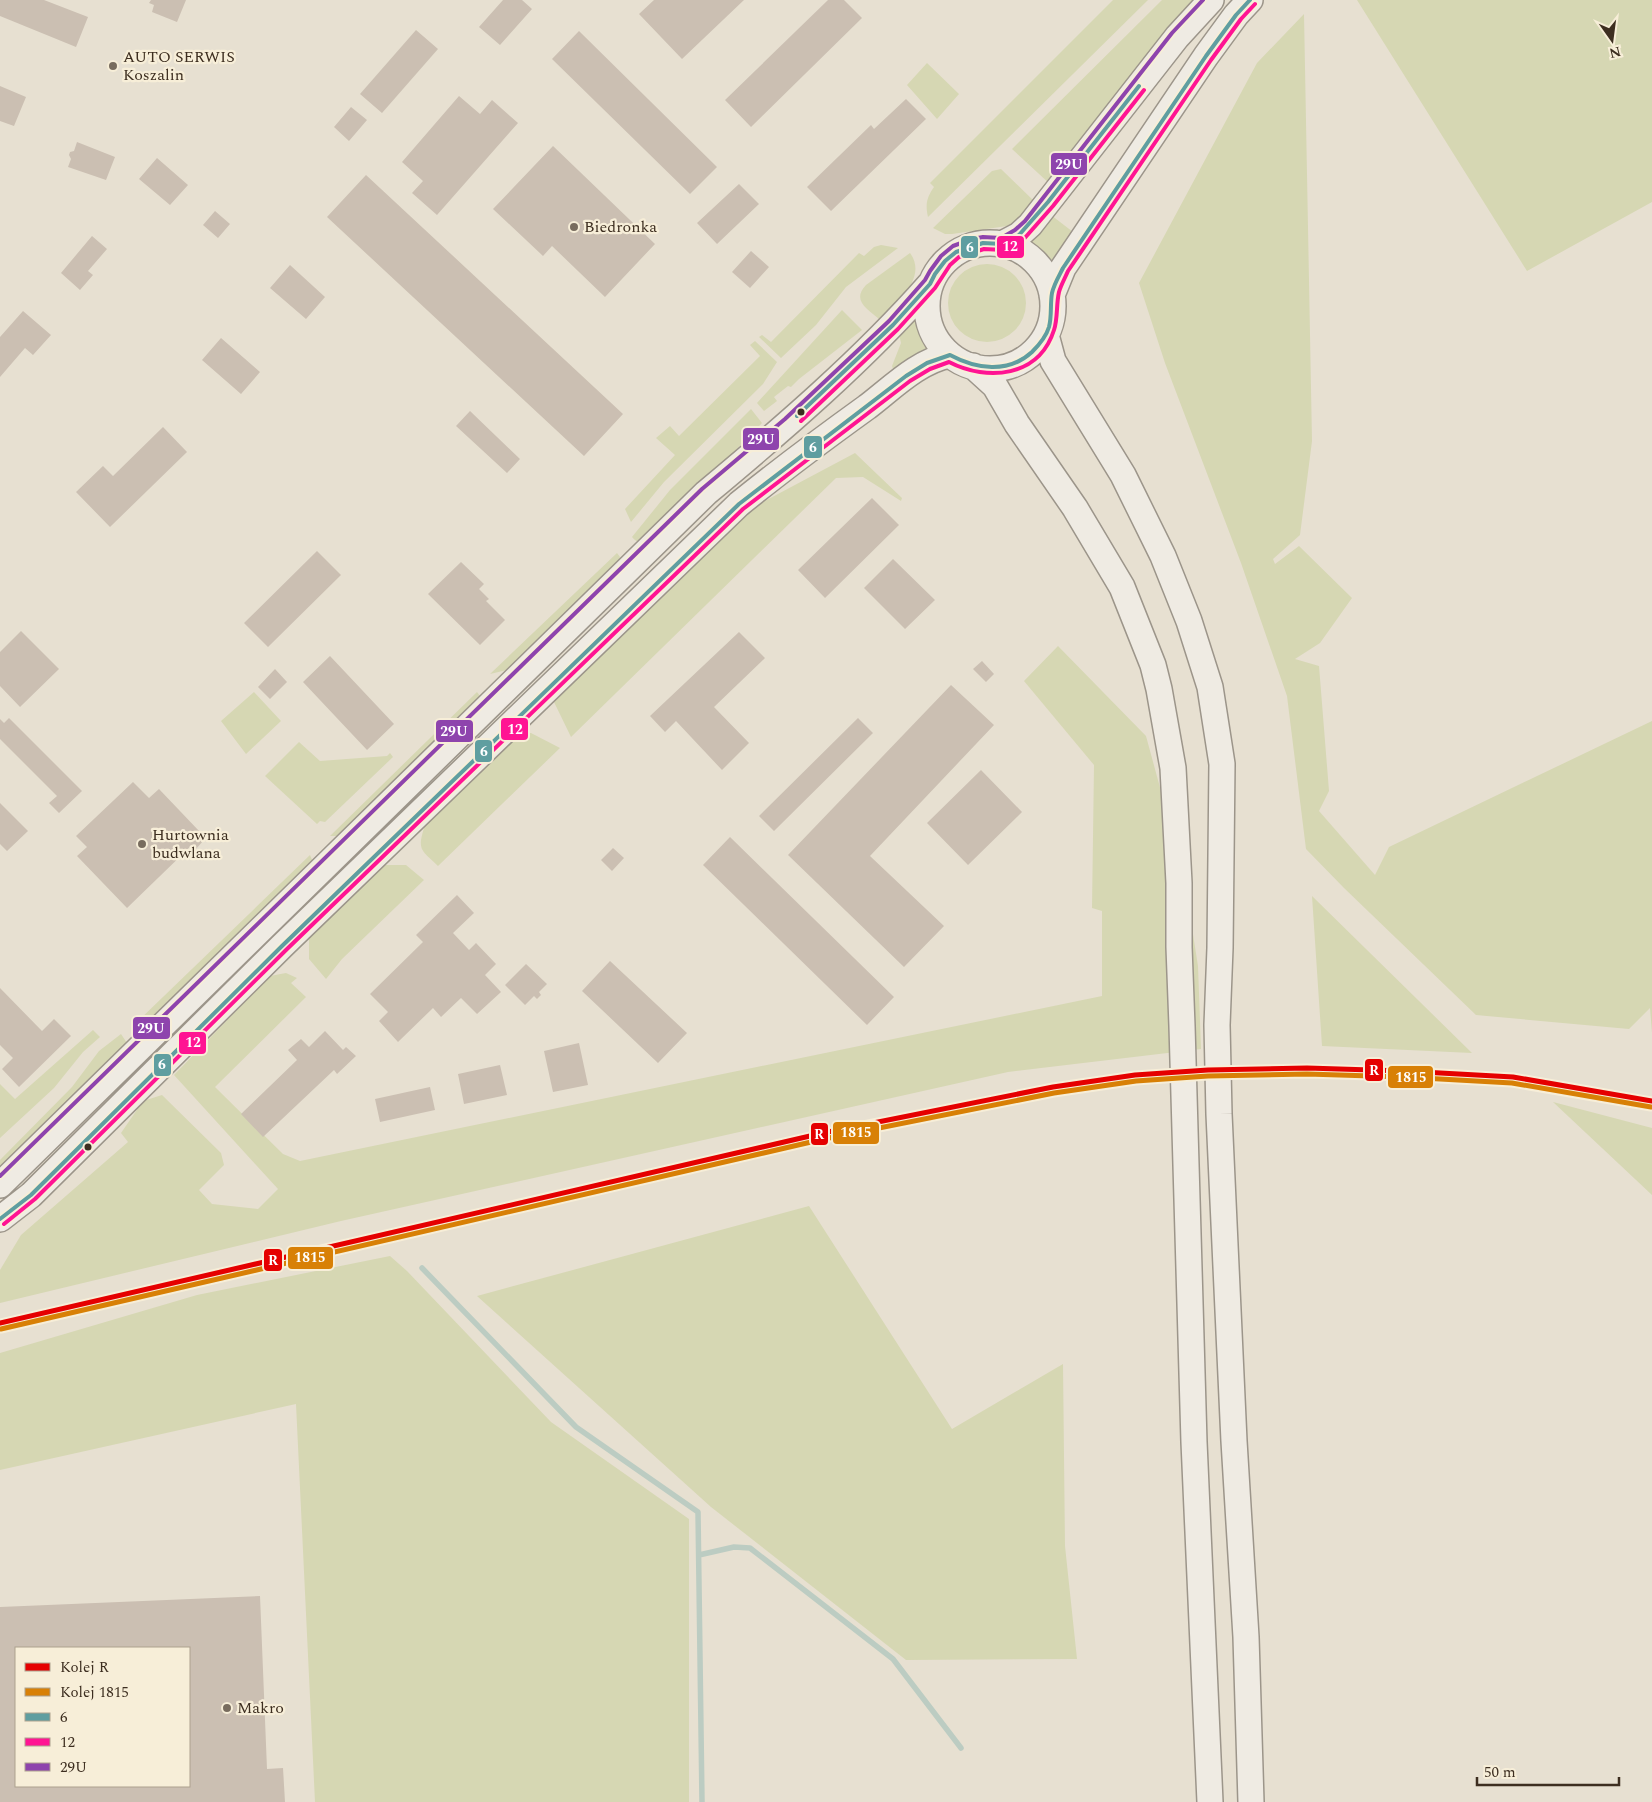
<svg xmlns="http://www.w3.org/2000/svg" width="1652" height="1802" viewBox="0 0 1652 1802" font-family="Spectral,serif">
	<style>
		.green { fill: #d6d7b3 }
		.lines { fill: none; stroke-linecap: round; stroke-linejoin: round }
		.stream { stroke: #bcccc2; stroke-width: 5.5 }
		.building { fill: #cbbfb2; fill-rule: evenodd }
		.secondary-casing { stroke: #9c958a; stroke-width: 28 }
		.secondary { stroke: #efebe3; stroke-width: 25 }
		.bus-1-casing { stroke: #f7eed8; stroke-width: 8 }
		.bus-2-casing { stroke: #f7eed8; stroke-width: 8 }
		.bus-3-casing { stroke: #f7eed8; stroke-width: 8 }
		.bus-1 { stroke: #5f9ea0; stroke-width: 4 }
		.bus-2 { stroke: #ff1493; stroke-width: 4 }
		.bus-3 { stroke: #8e44ad; stroke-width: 4 }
		.rail-1-casing { stroke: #f7eed8; stroke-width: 9 }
		.rail-2-casing { stroke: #f7eed8; stroke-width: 9 }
		.rail-1 { stroke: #e50000; stroke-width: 5 }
		.rail-2 { stroke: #d88006; stroke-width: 5 }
		.poi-dot { fill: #786c5e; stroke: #f7eed8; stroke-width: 2 }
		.bus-dot { fill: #3d2e20; stroke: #f7eed8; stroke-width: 2 }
		.labels { text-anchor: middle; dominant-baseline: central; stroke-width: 4.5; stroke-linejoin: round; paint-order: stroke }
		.poi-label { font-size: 16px; fill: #3d2e20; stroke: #f7eed8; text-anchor: start }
		.line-badge { stroke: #f7eed8; stroke-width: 2 }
		.badge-label { font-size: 14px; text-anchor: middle; font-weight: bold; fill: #fff }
	</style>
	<rect width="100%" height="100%" fill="#e7e0d1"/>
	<path class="green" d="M1113 0H1148L928 217C925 204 927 197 934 187L930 183Z
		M1162 0H1196L1051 185 1012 149Z
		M1357 0H1652V202L1527 271Z
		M1304 14 1312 441 1300 535 1273 559 1275 564 1299 546 1352 598 1320 643 1295 659 1319 666 1329 791 1319 811 1375 875 1389 847 1652 721V1033L1650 1008 1629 1029 1476 1015 1344 888 1306 849 1287 696 1241 563 1165 363 1139 283 1257 63Z
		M927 63 959 94 937 119 907 85Z
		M1001 169 1035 202 1018 221 1007 226 952 234H945L933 228 992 171Z
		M1051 215 1073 232 1048 269 1031 249 1030 243Z
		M881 245 898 248 846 287 816 325 781 358 759 337 762 335 771 342 859 253 864 256 874 247Z
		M910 253C928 277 897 304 880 320 868 309 851 301 866 285Z
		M948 303a39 39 0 1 1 78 0a39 39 0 1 1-78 0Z
		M842 310 862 330 799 379 791 387 788 386 774 397 777 401 764 411 757 403Z
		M918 313 921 315 930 347 894 372 892 366 901 343 899 334Z
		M755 341 777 362 763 384 664 482 631 522 625 509 675 455 656 438 670 426 679 436 760 356 750 345Z
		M751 409 762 423 646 542C640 543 636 542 632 537L670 490Z
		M855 453 902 498 901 501 863 477 836 478 571 737 554 702 748 510Z
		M617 553 620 557 616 568 511 669 490 674Z
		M1058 646 1146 736 1171 828 1186 890 1198 966 1201 1049 1008 1072 341 1221 0 1303V1270L21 1235 128 1142 121 1133 143 1101 162 1095 221 1153 224 1165 199 1190 212 1204 258 1209 278 1189 174 1075 270 976 286 973 297 978 291 983 306 997 215 1087 283 1154 300 1161 1102 996V911L1092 908 1094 765 1024 681Z
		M254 692 281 721 246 754 221 721Z
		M477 692 480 696 477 706 344 836H330Z
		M518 733H531L560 748 438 866C420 849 417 850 425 825Z
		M299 742 320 761 387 756 390 753 393 757 325 822 320 821 317 824 265 776Z
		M310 855 313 862 155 1024H135Z
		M383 865H406L424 880 342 959 326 979 309 959V938Z
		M1312 896 1472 1053 1322 1046Z
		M93 1030 100 1037 83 1052 54 1088 0 1138V1084L15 1099Z
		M121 1034 127 1043V1050L0 1178V1160L72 1087 99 1051Z
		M1553 1102 1652 1128V1195Z
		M809 1206 952 1429 1063 1364 1065 1546 1077 1659 906 1660 711 1507 477 1296Z
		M390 1256 407 1271 551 1422 689 1519V1802H315L296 1404 0 1470V1353L197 1295Z"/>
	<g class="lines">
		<path class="stream" d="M422 1268 576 1427 698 1512 702 1802
			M699 1555 734 1547 750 1548 893 1659 961 1748"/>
	</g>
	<path class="building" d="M0 0H44L88 17 76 47 0 16Z
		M151 0H186L177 22 152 12 154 5 149 3Z
		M503 0H522L532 9 500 45 479 27Z
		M654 0H744L682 59 639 14Z
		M828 0H844L862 18 751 127 725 100Z
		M416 30 438 49 382 113 360 94Z
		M579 31 717 167 690 194 552 59Z
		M0 86 26 97 14 126 0 121Z
		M459 96 480 114 492 100 518 123 437 215 412 193 423 181 402 162Z
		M906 99 926 119 831 211 807 187 871 125 874 129Z
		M351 107 367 120 349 141 334 127Z
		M77 142 115 157 106 180 68 167 71 159 69 155 70 152 74 151Z
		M553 146 655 244 605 297 552 246 543 256 493 209Z
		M157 158 188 185 170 205 139 179Z
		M366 175 623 414 584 456 327 217Z
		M739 184 759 204 717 244 697 223Z
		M215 211 230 224 218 238 203 225Z
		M92 236 107 249 88 271 93 275 80 290 61 273Z
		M751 251 769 267 750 288 732 272Z
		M290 265 325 297 306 319 270 288Z
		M23 311 51 335 33 355 25 348 0 377V337Z
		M221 338 260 372 241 394 202 360Z
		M470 411 520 459 507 473 456 426Z
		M163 427 187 452 110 527 76 492 103 466 113 476Z
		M872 498 899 525 825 598 798 570Z
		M317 551 341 575 268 647 244 623Z
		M893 559 935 600 905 629 864 588Z
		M461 562 484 584 479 589 489 599 486 601 505 620 480 645 428 594Z
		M21 631 59 669 20 707 0 686V652Z
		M739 632 765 658 714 707 749 743 722 770 676 721 665 732 650 716Z
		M330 656 394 724 367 750 303 682Z
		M982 661 994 674 986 682 973 669Z
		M275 669 287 682 270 699 258 687Z
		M951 685 994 725 870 856 944 926 904 967 788 855Z
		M9 718 82 791 59 813 49 803 57 796 0 739V719L4 723Z
		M858 718 873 733 774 831 759 816Z
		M981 770 1022 812 968 865 927 823Z
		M133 782 149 798 159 789 200 832 203 841 196 849 190 847 127 908 77 856 87 847 76 836Z
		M0 803 28 831 7 851 0 844Z
		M730 837 894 997 867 1025 703 865Z
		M613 848 624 858 612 871 601 860Z
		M457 895 474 913 453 933 469 950 476 943 496 964 485 975 501 992 477 1014 461 998 441 1017 433 1008 398 1042 379 1021 388 1012 370 994 423 942 416 935Z
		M610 961 687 1033 658 1063 582 991Z
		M526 964 547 984 539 992 541 995 537 999 534 996 525 1005 505 985Z
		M0 988 42 1031 54 1019 71 1036 19 1087 2 1069 13 1058 0 1045Z
		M325 1031 343 1050 346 1047 356 1056 337 1074 334 1070 263 1137 241 1114 297 1060 288 1050 301 1039 309 1047Z
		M579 1043 588 1085 553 1092 544 1051Z
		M500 1065 507 1095 464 1104 458 1074Z
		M430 1087 435 1110 380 1122 375 1099Z
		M260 1596 267 1769 283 1768 285 1802H0V1607ZM16 1648H189V1786H16Z"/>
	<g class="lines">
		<g class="secondary-casing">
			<path id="secondary" d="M927 306a63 63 0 1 1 126 0a63 63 0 1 1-126 0Z
				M1002 244 1019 235 1030 225 1177 37 1211 0
				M1052 295 1063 268 1206 56 1236 15 1250 0
				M1046 335 1053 361 1123 475 1163 556 1189 621 1210 687 1222 764 1220 948 1217 1025 1219 1114 1234 1441 1246 1637 1251 1802
				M973 366 995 386 1017 424 1075 508 1122 587 1153 665 1159 689 1173 768 1179 883V947L1182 1026 1194 1442 1210 1802
				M0 1185 706 493C784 428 863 360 930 284
				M0 1219 31 1195 282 946 739 504C781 470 824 438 867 407 892 388 918 361 950 355"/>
		</g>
		<use href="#secondary" class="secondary"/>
		<g class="bus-1-casing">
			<path id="bus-1" d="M797 416 893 325 930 284 935 274 945 261 956 252 983 243 1002 244 1019 235 1048 202 1139 86
				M0 1219 31 1195 282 946 739 504 906 376 927 363 950 355C976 369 1008 374 1032 352 1039 345 1046 337 1049 327 1052 316 1050 304 1052 293 1054 284 1059 276 1063 268L1206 56 1236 15 1250 0"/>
		</g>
		<g class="bus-2-casing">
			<path id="bus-2" d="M801 421 898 329 935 288 950 265 959 257 984 249 1004 250 1023 240 1053 206 1144 90
				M4 1224 35 1199 286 950 743 509 910 381 930 369 949 362C988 382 1039 377 1054 330 1058 318 1056 305 1059 292 1061 285 1065 278 1068 271L1211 60 1241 19 1255 4"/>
		</g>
		<g class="bus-3-casing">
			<path id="bus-3" d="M0 1176 702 489 785 419 889 321 925 280 930 271 941 256 953 246 972 239 983 237 1001 238 1015 230 1025 221 1172 33 1203 0"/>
		</g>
		<use href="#bus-1" class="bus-1"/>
		<use href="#bus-2" class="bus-2"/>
		<use href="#bus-3" class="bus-3"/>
		<g class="rail-1-casing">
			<path id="rail-1" d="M0 1323 823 1133 1053 1087 1135 1075 1208 1070 1307 1068 1404 1071 1513 1077 1652 1101"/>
		</g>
		<g class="rail-2-casing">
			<path id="rail-2" d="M1 1329 824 1139 1054 1093 1136 1081 1208 1076 1307 1074 1404 1077 1512 1083 1651 1107"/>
		</g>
		<use href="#rail-1" class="rail-1"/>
		<use href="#rail-2" class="rail-2"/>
	</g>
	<g class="poi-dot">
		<circle cx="113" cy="66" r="5"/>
		<circle cx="574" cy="227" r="5"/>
		<circle cx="142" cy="844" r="5"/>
		<circle cx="227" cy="1708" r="5"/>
	</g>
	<g class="bus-dot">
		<circle cx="801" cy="412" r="4.5"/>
		<circle cx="88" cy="1147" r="4.5"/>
	</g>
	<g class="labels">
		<g class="poi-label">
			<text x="123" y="57">AUTO SERWIS<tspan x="123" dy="18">Koszalin</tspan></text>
			<text x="584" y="227">Biedronka</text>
			<text x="152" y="835">Hurtownia<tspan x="152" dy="18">budwlana</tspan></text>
			<text x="237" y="1708">Makro</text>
		</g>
	</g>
	<g class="line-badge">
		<rect x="1050" y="152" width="38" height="24" rx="5" fill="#8e44ad"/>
		<rect x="996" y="235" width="29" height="24" rx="5" fill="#ff1493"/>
		<rect x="960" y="235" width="19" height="24" rx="5" fill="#5f9ea0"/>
		<rect x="742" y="427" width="38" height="24" rx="5" fill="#8e44ad"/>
		<rect x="803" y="435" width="20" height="24" rx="5" fill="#5f9ea0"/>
		<rect x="500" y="717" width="29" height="24" rx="5" fill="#ff1493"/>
		<rect x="435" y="719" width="39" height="24" rx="5" fill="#8e44ad"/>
		<rect x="474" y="739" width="19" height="24" rx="5" fill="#5f9ea0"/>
		<rect x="132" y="1016" width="39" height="24" rx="5" fill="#8e44ad"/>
		<rect x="178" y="1031" width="29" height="24" rx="5" fill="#ff1493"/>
		<rect x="153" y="1053" width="19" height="24" rx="5" fill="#5f9ea0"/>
		<rect x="1364" y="1058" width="20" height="24" rx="5" fill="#e50000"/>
		<rect x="1387" y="1065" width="47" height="24" rx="5" fill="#d88006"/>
		<rect x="832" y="1121" width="48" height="24" rx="5" fill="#d88006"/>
		<rect x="810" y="1122" width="19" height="24" rx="5" fill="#e50000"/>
		<rect x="287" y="1246" width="47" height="24" rx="5" fill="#d88006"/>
		<rect x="263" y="1248" width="20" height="24" rx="5" fill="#e50000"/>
	</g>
	<g class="badge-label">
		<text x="1069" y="169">29U</text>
		<text x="1010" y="251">12</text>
		<text x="970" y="252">6</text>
		<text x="761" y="444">29U</text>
		<text x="813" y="452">6</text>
		<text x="515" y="734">12</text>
		<text x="454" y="736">29U</text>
		<text x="484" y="756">6</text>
		<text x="151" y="1033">29U</text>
		<text x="193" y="1047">12</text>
		<text x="162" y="1069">6</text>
		<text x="1374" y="1075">R</text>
		<text x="1411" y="1082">1815</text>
		<text x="856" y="1137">1815</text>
		<text x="819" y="1139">R</text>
		<text x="310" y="1262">1815</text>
		<text x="273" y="1265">R</text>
	</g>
	<rect x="15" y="1647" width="175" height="140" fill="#f7eed8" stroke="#ada18e"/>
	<rect x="25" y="1663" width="25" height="8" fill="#e50000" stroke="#ada18e"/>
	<text x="60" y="1672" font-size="15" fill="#3d2e20">Kolej R</text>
	<rect x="25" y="1688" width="25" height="8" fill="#d88006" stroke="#ada18e"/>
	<text x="60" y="1697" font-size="15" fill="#3d2e20">Kolej 1815</text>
	<rect x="25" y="1713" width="25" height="8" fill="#5f9ea0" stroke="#ada18e"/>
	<text x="60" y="1722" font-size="15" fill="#3d2e20">6</text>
	<rect x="25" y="1738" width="25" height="8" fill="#ff1493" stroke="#ada18e"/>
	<text x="60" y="1747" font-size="15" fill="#3d2e20">12</text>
	<rect x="25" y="1763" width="25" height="8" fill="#8e44ad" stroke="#ada18e"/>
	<text x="60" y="1772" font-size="15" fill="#3d2e20">29U</text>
	<g transform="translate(1612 40) rotate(166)" stroke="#f7eed8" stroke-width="4" paint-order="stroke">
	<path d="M0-4L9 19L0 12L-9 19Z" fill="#3d2e20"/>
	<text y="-8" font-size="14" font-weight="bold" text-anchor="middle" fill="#3d2e20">N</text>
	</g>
	<path d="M1477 1777v8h142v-8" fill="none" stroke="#3d2e20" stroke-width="2.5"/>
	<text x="1484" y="1777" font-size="15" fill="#3d2e20" stroke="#f7eed8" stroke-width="4" paint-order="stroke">50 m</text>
</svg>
